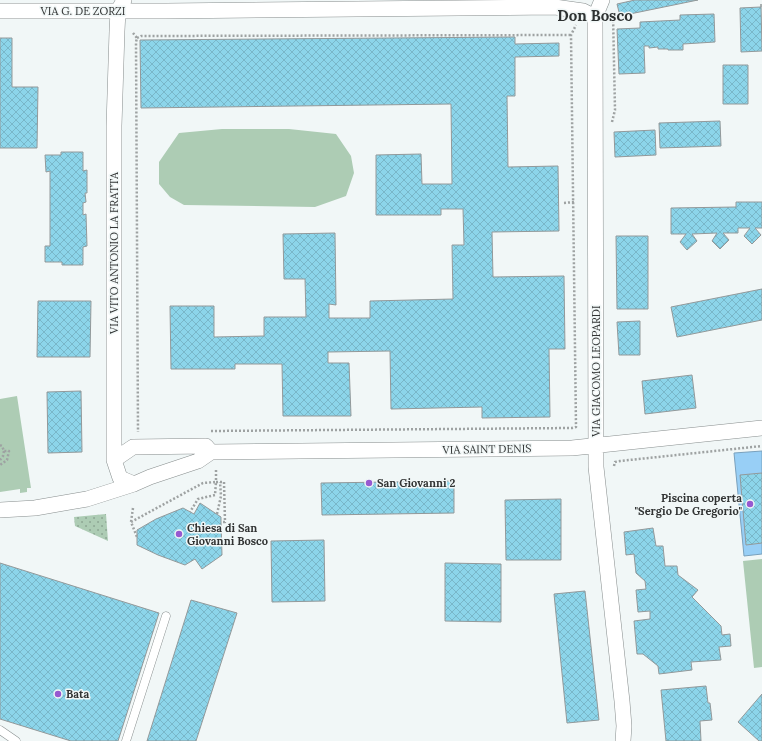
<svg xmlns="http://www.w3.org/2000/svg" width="762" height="741" viewBox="0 0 762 741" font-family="Lora,serif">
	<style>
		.grass { fill: url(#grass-dots) }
		.park { fill: #adccb4 }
		.water { fill: #98cff6; stroke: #79a0bc }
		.building { fill: url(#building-cross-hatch); stroke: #93999a }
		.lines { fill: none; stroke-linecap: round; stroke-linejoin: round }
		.service-casing { stroke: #888e8e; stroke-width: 9 }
		.minor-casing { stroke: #888e8e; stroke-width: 16 }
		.path { stroke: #9ea2a2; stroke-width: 2.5; stroke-dasharray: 2 2; stroke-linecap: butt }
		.service { stroke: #fff; stroke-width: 8 }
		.minor { stroke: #fff; stroke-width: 15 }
		.poi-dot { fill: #9759d0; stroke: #f1f7f7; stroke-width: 1.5 }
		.labels { text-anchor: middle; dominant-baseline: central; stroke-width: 3; stroke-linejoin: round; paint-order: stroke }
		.street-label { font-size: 11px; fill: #323434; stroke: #f1f7f7 }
		.poi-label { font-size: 11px; font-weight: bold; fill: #323434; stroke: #f1f7f7; text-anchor: start }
		.district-label { font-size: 15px; font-weight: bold; fill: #2e3232; stroke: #f1f7f7 }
	</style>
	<defs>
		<pattern id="grass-dots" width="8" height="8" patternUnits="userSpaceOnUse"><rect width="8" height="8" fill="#adccb4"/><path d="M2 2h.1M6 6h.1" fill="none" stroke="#8da693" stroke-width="1.8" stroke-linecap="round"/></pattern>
		<pattern id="building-cross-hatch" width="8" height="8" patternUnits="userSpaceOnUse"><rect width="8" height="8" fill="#8cd5ea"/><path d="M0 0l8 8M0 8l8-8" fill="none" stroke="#79b7c9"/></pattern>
	</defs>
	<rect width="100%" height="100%" fill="#f1f7f7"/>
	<path class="grass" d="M106 514 108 541 75 526 74 517Z"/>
	<path class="park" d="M222 129H289L336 134 351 156 354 173 346 196 315 207 184 205 170 197 159 184V162L179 133Z
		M17 396 31 488H27V492L20 493V489L0 492V399Z
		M762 559V667L754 668 743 561Z"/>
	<path class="water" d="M762 451V554L744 556 734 453Z"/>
	<path class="building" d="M635 0H698L620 16 617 4Z
		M761 4 762 51 741 52 740 8 761 7Z
		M714 14 715 42 683 44V50H668V49H658V47L649 48V46H644L645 73 619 74 617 29 640 28V22L680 20V15Z
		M515 37V44L559 43V56L515 57V96H507L508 167 558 166 559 231 492 232 493 277 564 276 565 349H549L550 417 482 418V407L391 409 390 351 328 352V363H349L351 416H283L282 364H235V369H171L170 306H214V337L264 336V317H306L305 279H284L283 234 335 233 336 305 329 304V318H370V301L453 299 452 245H464L463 209H441V215H376V155L421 154 422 184H452L451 104 141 108 140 40Z
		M0 38H12V87H38L37 148H0Z
		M723 65H748V104H723Z
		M720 121 721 146 660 148 659 123Z
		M655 130 656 155 615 157 614 132Z
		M61 152H83V171L87 170V193H85L86 202 83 203V215L86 214 87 246 83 247V265H62V262H45V246H50V171L46 172 45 155H61Z
		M736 202H762V228H755L761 235 752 244 744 236 750 228H738V233H723L729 240 720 249 712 241 717 233 692 234 697 241 687 250 680 242 686 234H671V208L736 207Z
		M616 236H648V309H617Z
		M762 289V320L677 337 671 307Z
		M38 301H91L90 357H37Z
		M640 321V355H619L617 322Z
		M692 375 696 408 645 414 642 381Z
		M81 391 82 452 48 453 47 392Z
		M762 473V543L746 545 740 475Z
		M454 481V513L322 515 321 483Z
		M561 499V560H506L505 500Z
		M200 503 221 517V522L222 555 202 569 195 559 185 565 158 555 137 545V530L156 519 183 508 194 514Z
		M653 528 656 546H663L665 566H677L678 575 698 590 692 597 721 626 722 635 730 634 731 646 719 647 721 660 691 662 692 670 659 674 658 666 643 654H637L634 621 650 619V611L638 612 636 590 646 589 645 581 636 573 634 554 626 555 624 532Z
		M324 540 325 601 272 602 271 541Z
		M0 563 159 613 118 741H71L0 719Z
		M445 563 501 564V622L445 621Z
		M585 591 599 720 567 723 554 594Z
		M191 600 237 613 196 741H147Z
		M706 686 708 703H710L712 720 700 721 701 741H666L661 690Z
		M762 694V741H759L738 722Z"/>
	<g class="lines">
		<g class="service-casing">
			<path id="service" d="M0 730 16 741
				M126 741 166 616"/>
		</g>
		<g class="minor-casing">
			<path id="minor" d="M124 0 118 11 117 31 114 126V460L120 478 134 484
				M602 0 595 17 596 467 622 701 624 726 623 741
				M0 11H166L555 7 583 11 595 17
				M211 452 572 448 762 428
				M114 460 133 447 206 446 211 452
				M0 510 35 508 87 499 134 484 150 477 198 461 211 452"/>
		</g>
		<path class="path" d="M133 33 137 38 136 42 138 432
			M137 38 141 36 571 35
			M612 122 615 110 613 14
			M564 203 574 202
			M211 431 572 428 576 427 571 35 576 25
			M0 445 2 446 4 451H9L7 460 0 465
			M0 460 3 456 4 451
			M614 466 615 462 620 461 762 446
			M216 470V482H224L225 522H221
			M133 508 131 522 137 537
			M217 514 221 496 220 482
			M131 522 203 483 216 482 215 495 198 499 190 512"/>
		<use href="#service" class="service"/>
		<use href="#minor" class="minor"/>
	</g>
	<g class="poi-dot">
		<circle cx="369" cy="483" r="4"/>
		<circle cx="750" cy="504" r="4"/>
		<circle cx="179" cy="534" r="4"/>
		<circle cx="58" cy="694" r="4"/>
	</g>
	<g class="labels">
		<g class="street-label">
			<text x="83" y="11">VIA G. DE ZORZI</text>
			<text transform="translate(114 253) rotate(-90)">VIA VITO ANTONIO LA FRATTA</text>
			<text transform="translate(596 371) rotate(-90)">VIA GIACOMO LEOPARDI</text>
			<text transform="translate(487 449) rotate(-1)">VIA SAINT DENIS</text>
		</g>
		<g class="poi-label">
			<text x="377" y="483">San Giovanni 2</text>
			<text x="742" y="498" text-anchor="end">Piscina coperta<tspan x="742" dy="13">"Sergio De Gregorio"</tspan></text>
			<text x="187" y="528">Chiesa di San<tspan x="187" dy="13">Giovanni Bosco</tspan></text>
			<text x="66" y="694">Bata</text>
		</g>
		<g class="district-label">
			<text x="595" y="15">Don Bosco</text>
		</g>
	</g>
</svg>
